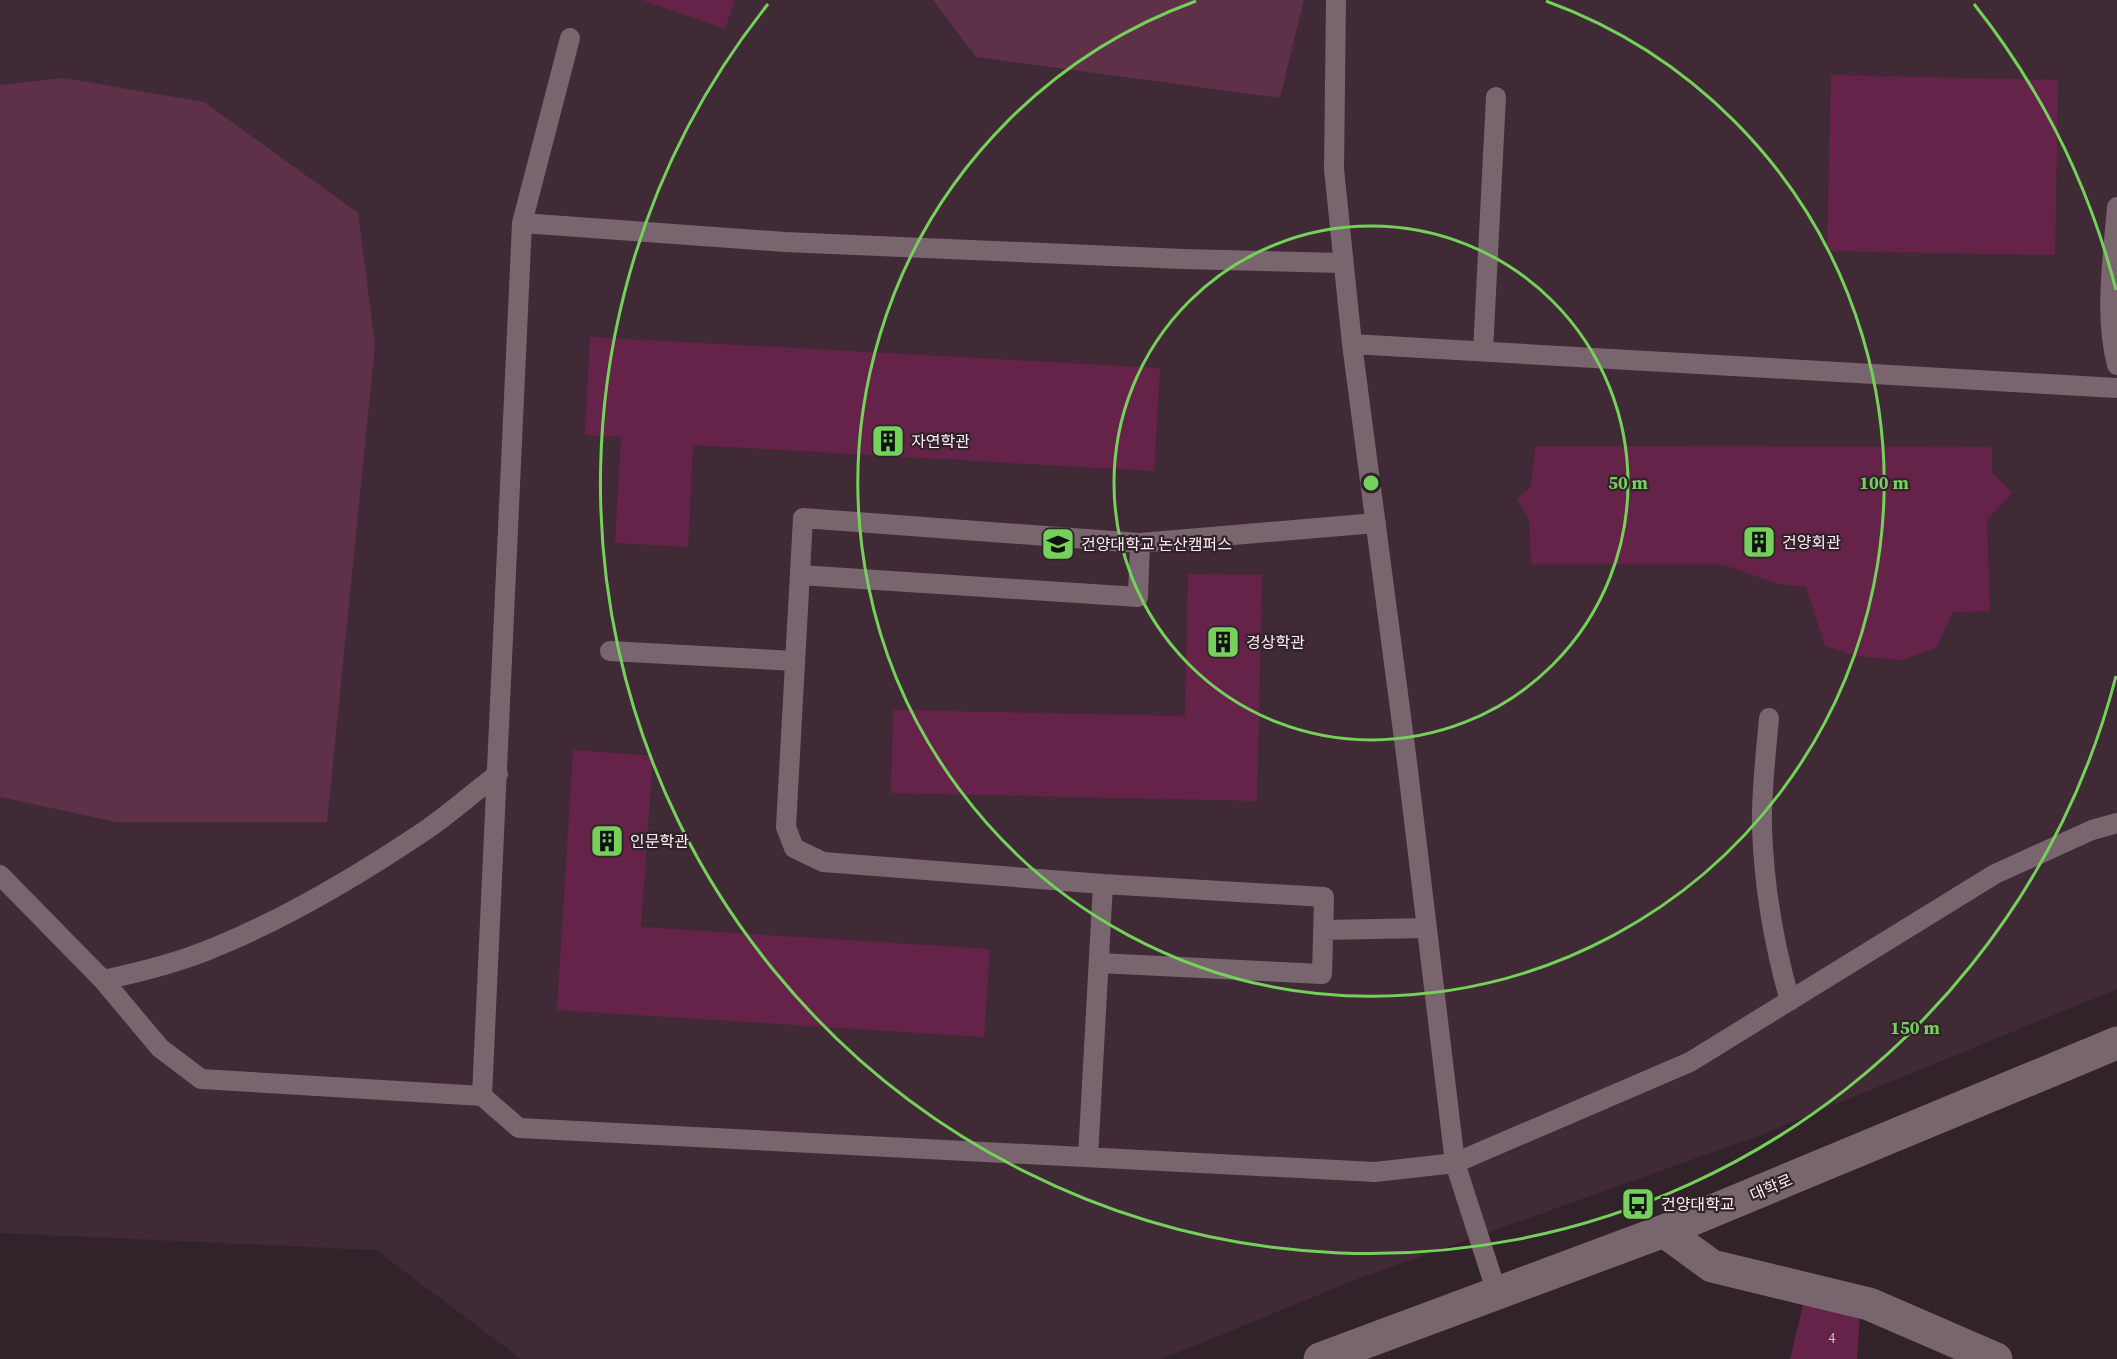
<svg xmlns="http://www.w3.org/2000/svg" width="2117" height="1359" viewBox="0 0 2117 1359" font-family="'Source Serif 4','Noto Sans KR',serif">
	<style>
		.built { fill: #402a35 }
		.green { fill: #5f3149 }
		.building { fill: #662349 }
		.lines { fill: none; stroke-linecap: round; stroke-linejoin: round }
		.service { stroke: #78656e; stroke-width: 20 }
		.minor { stroke: #78656e; stroke-width: 33 }
		.tertiary { stroke: #78656e; stroke-width: 33 }
		.ring { fill: none; stroke: #74d25b; stroke-width: 3 }
		.labels { text-anchor: middle; dominant-baseline: central; stroke-width: 4.5; stroke-linejoin: round; paint-order: stroke }
		.number-label { font-size: 14px; fill: #d5bcc9 }
		.poi-label { font-size: 16px; fill: #faeff4; stroke: #32222a; text-anchor: start }
		.street-label { font-size: 16px; fill: #faeff4; stroke: #32222a }
		.centre { fill: #74d25b; stroke: #32222a; stroke-width: 3 }
		.ring-label { font-size: 18px; text-anchor: middle; font-weight: bold; fill: #74d25b; stroke: #32222a; stroke-width: 4.5; stroke-linejoin: round; paint-order: stroke }
	</style>
	<rect width="100%" height="100%" fill="#32222a"/>
	<path class="built" d="M0 0H933L976 57 1280 98 1304 0H2117V989L1761 1135 1355 1280 1162 1359H521L376 1250 0 1233Z"/>
	<path class="green" d="M933 0H1304L1280 98 976 57Z
		M63 78 204 102 358 213 375 345 327 822H116L0 797V85Z"/>
	<path class="building" d="M642 0H735L725 29Z
		M1831 75 2058 80 2055 255 1827 251Z
		M590 337 1160 368 1154 471 693 445 688 547 615 543 621 437 585 435Z
		M1535 446 1992 447V473L2012 493 1987 520 1990 611 1953 612 1937 647 1902 660 1856 656 1825 646 1806 587 1778 584 1722 564H1531L1529 519 1517 499 1531 487Z
		M1188 574 1262 575 1257 801 891 793 893 710 1185 716Z
		M573 750 653 756 641 927 990 949 984 1037 557 1010Z
		M1803 1305 1860 1316 1857 1359H1790Z"/>
	<g class="lines">
		<path class="service" d="M1336 0 1334 169 1352 344 1407 762 1455 1163 1497 1293
			M2117 207C2113 257 2104 316 2117 365
			M522 223 570 38
			M1352 344 2117 388
			M1483 351 1496 97
			M800 575 1138 597 1140 543
			M610 651 795 661
			M1769 718C1766 754 1761 792 1762 828 1764 887 1774 945 1790 1001
			M0 875 103 980 160 1048 201 1079 482 1096 522 223 785 242 1183 259 1343 263
			M1323 930 1427 928
			M1099 963 1322 974 1324 897 1103 884
			M103 980C141 972 178 963 213 948 288 918 359 875 426 830 451 813 474 792 498 774
			M482 1096 519 1128 1375 1172 1455 1163 1690 1062 1995 874 2092 830 2117 823
			M1088 1157 1103 884 823 862 794 848 786 827 803 518 1140 543 1376 523"/>
		<path class="minor" d="M1664 1231 1712 1266 1869 1304 1996 1359"/>
		<path class="tertiary" d="M1320 1359 1664 1231 2117 1043"/>
	</g>
	<g class="ring">
		<circle cx="1371" cy="483" r="257"/>
		<path d="M1546 1A513 513 0 1 1 1196 1"/>
		<path d="M2116 676A770 770 0 1 1 768 4M1974 4A770 770 0 0 1 2116 290"/>
	</g>
	<defs>
		<g id="building-square" transform="scale(1.725)"><rect x="-9" y="-9" width="18" height="18" rx="4" fill="#74d25b" stroke="#32222a"/><path d="M-4-6H4V6H1V3H-1V6H-4ZM-2.5-4.3h1.7v1.8h-1.7ZM.8-4.3h1.7v1.8H.8ZM-2.5-1h1.7V.8h-1.7ZM.8-1h1.7V.8H.8Z" fill="#111"/></g>
		<g id="university-square" transform="scale(1.725)"><rect x="-9" y="-9" width="18" height="18" rx="4" fill="#74d25b" stroke="#32222a"/><path d="M0-5L7-2L0 1L-7-2ZM-4 1L0 2.5L4 1V4Q0 6-4 4Z" fill="#111"/></g>
		<g id="bus-square" transform="scale(1.725)"><rect x="-9" y="-9" width="18" height="18" rx="4" fill="#74d25b" stroke="#32222a"/><path d="M-5-6H5V4H4V6H2V4H-2V6H-4V4H-5ZM-3.5-4V0h7V-4ZM-3.5 1.2v1.5H-2V1.2ZM2 1.2v1.5H3.5V1.2Z" fill="#111"/></g>
	</defs>
	<g fill-rule="evenodd">
		<use href="#building-square" x="888" y="441"/>
		<use href="#building-square" x="1759" y="542"/>
		<use href="#university-square" x="1058" y="544"/>
		<use href="#building-square" x="1223" y="642"/>
		<use href="#building-square" x="607" y="841"/>
		<use href="#bus-square" x="1638" y="1204"/>
	</g>
	<g class="labels">
		<g class="number-label">
			<text x="1832" y="1338">4</text>
		</g>
		<g class="poi-label">
			<text x="911" y="441">자연학관</text>
			<text x="1782" y="542">건양회관</text>
			<text x="1081" y="544">건양대학교 논산캠퍼스</text>
			<text x="1246" y="642">경상학관</text>
			<text x="630" y="841">인문학관</text>
			<text x="1661" y="1204">건양대학교</text>
		</g>
		<g class="street-label">
			<text transform="translate(1771 1187) rotate(-23)">대학로</text>
		</g>
	</g>
	<circle cx="1371" cy="483" r="9" class="centre"/>
	<g class="ring-label">
		<text x="1628" y="489">50 m</text>
		<text x="1884" y="489">100 m</text>
		<text x="1915" y="1034">150 m</text>
	</g>
</svg>
